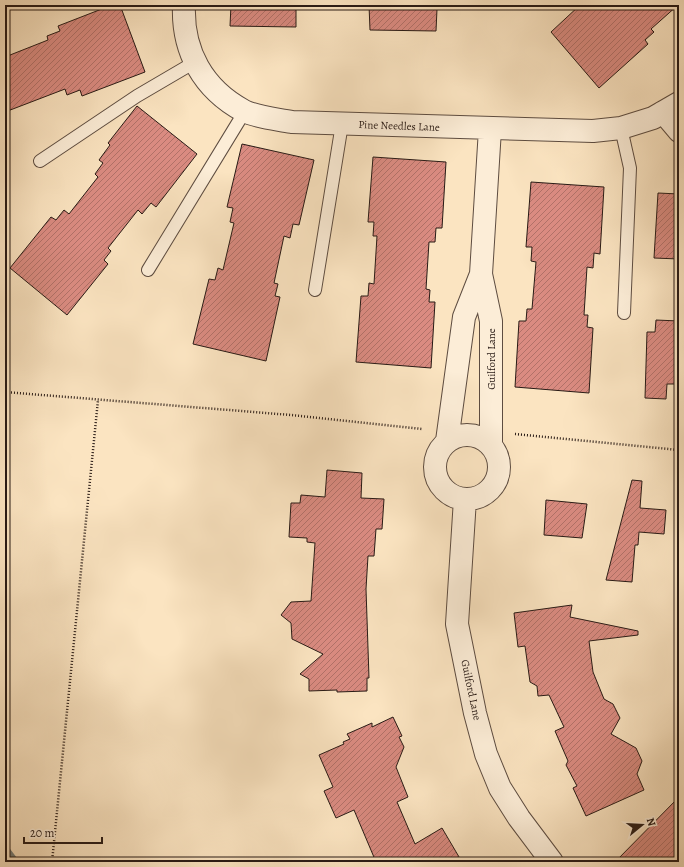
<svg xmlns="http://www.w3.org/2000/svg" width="684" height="867" viewBox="0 0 684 867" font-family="Alegreya,serif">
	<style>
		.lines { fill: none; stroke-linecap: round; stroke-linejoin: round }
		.stream { stroke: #717c79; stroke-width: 8 }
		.building { fill: url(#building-hatch); stroke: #281a15 }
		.lane-casing { stroke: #5d4c40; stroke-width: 14 }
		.street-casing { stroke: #5d4c40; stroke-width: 24 }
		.path { stroke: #281a15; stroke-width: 2.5; stroke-dasharray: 1 2; stroke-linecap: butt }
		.lane { stroke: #fcedd7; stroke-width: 12 }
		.street { stroke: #fcedd7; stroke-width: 22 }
		.labels { text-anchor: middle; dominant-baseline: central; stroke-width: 3.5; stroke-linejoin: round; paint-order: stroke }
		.street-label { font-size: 11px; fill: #281a15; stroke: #fcedd7 }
	</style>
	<defs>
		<pattern id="building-hatch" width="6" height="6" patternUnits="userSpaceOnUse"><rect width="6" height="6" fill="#da8b81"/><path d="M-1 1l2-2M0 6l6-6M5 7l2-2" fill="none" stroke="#b17168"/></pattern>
	</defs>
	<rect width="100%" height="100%" fill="#fbe4c1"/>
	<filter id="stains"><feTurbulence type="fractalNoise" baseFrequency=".005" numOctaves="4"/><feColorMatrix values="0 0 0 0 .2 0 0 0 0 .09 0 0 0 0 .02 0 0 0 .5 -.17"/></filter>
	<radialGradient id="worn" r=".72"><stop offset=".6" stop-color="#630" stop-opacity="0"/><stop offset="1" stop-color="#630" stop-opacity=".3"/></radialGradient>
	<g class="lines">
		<path class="stream" d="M5 849 15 862"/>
	</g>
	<path class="building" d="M112 5H120L145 72 82 96 80 90 67 95 65 89 5 112V57L48 40 47 36 60 31 58 26Z
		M231 5H296V27L230 26Z
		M369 5H421V8L437 9 436 31 370 30Z
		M580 5H678L651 29 654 32 645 40 648 44 599 88 551 32Z
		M137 106 197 154 156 207 151 203 142 214 138 210 108 248 111 251 104 260 108 264 67 315 10 268 51 217 56 220 64 210 69 214 98 177 95 174 103 163 99 160 110 145 108 143Z
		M242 144 314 160 299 225 293 224 290 238 284 236 274 283 278 284 275 296 280 297 266 361 193 344 209 279 215 280 218 268 223 270 234 223 230 222 233 208 227 207Z
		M373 157 446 162 442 228H436L435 242H429L426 289 430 290 429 302H435L431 368 356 362 361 296H368L369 283 374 284 377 236H373L374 222H368Z
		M531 182 604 187 600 254 594 253 593 268 587 267 584 315H588L587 327 593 328 589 393 515 387 519 321H526L527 309H532L536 262 531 261 532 247H526Z
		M658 193 679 194V259L654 258Z
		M656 320 679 321V384H667L666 399 645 398 647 332H655Z
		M327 470 362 473 361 498 384 499 382 529H376L374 556H368L366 589 369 678H367V691L337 692V690L309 691V679L300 674 323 654 292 639 291 623 281 615 291 602 311 601 315 543 307 542V538L289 537 291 503H300L301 495 325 497Z
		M632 480 642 481 640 508 666 510 664 534 639 532 638 545H635L632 582 606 580Z
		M546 500 587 504 582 538 544 535Z
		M572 605 570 617 638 631V635L589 641 593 672 604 699 613 704 620 718 611 734 636 748 642 761 637 774 644 790 586 816 573 788 577 786 566 765 568 761 555 731 564 727 549 695 538 696 537 686 530 682 525 646 518 647 514 613Z
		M393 717 402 736 399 737 404 747 396 767 408 797 397 802 415 844 442 828 462 862H376L354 810 336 818 324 791 333 787 319 755 344 744 343 742 350 739 347 734 372 723V727Z
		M679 797V862H615Z"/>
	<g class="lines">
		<g class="lane-casing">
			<path id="lane" d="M621 128 630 168 624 313
				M40 161 137 96 195 62
				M148 270 245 111
				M315 290 342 124"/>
		</g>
		<g class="street-casing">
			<path id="street" d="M184 5C182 51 203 89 244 111 259 118 277 119 292 122L593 131 621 128 653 118 679 103
				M663 112 679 131
				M490 129 481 274 491 321V446
				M435 467a32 32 0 1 1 64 0a32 32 0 1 1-64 0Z
				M447 441 464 317 481 274
				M465 499 457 624 475 713 486 754 500 788 519 818 552 862"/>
		</g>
		<path class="path" d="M5 392 291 415 422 429
			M515 434 679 450
			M52 862 98 400"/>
		<use href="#lane" class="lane"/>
		<use href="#street" class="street"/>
	</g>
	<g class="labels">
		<g class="street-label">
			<text transform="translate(399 126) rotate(2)">Pine Needles Lane</text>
			<text transform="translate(491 359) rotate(-90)">Guilford Lane</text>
			<text transform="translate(471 690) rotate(78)">Guilford Lane</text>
		</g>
	</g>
	<rect width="684" height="867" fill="none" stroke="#fbe4c1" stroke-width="20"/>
	<rect x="6" y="6" width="672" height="855" fill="none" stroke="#281a15" stroke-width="2"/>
	<rect x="10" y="10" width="664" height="847" fill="none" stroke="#281a15"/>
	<g transform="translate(642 825) rotate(72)" stroke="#fcedd7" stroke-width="3" paint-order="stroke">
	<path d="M0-3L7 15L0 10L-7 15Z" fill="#281a15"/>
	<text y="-6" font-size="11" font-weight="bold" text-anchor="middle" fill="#281a15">N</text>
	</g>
	<path d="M24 837v6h78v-6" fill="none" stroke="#281a15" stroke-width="2"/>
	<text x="30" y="837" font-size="12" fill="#281a15" stroke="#fcedd7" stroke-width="3" paint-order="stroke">20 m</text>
	<rect width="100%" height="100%" filter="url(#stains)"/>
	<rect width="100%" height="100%" fill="url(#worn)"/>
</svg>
